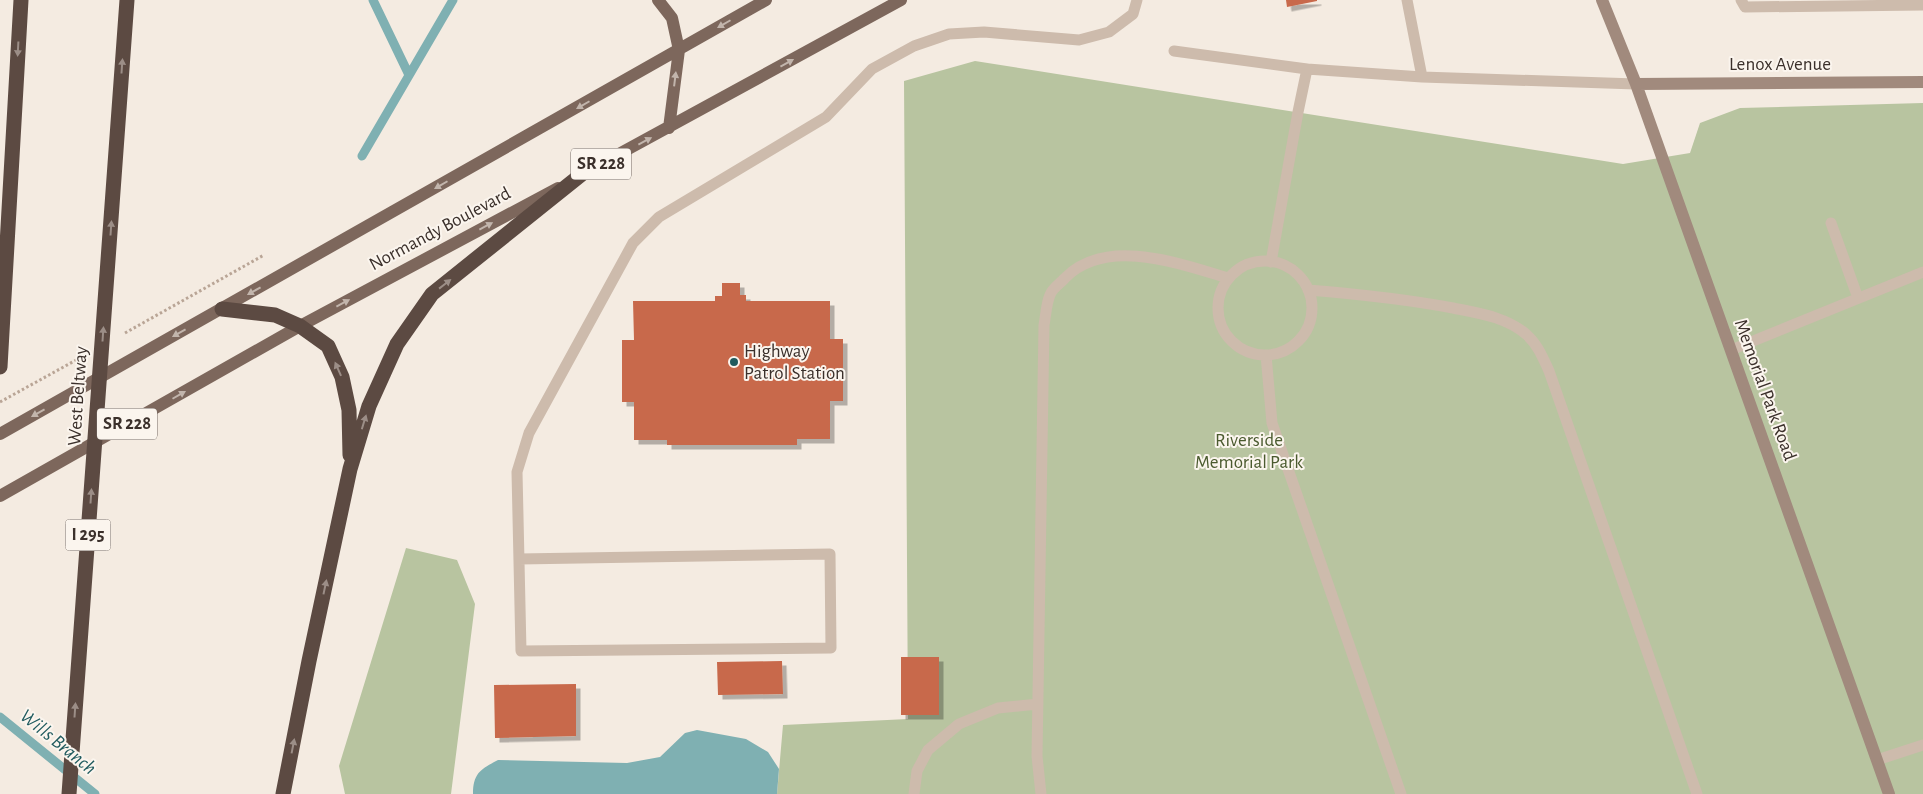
<svg xmlns="http://www.w3.org/2000/svg" width="1923" height="794" viewBox="0 0 1923 794" font-family="'Alegreya Sans',sans-serif">
	<style>
		.green { fill: #b8c4a0 }
		.water { fill: #7fb0b2 }
		.lines { fill: none; stroke-linecap: round; stroke-linejoin: round }
		.stream { stroke: #7fb0b2; stroke-width: 9 }
		.building { fill: #c8694b; filter: url(#shadow) }
		.path { stroke: #b9a596; stroke-width: 3; stroke-dasharray: 2.5 2.5; stroke-linecap: butt }
		.lane { stroke: #cdbbac; stroke-width: 11 }
		.secondary { stroke: #a18a7d; stroke-width: 12 }
		.primary { stroke: #7d675c; stroke-width: 12 }
		.highway { stroke: #5c4a42; stroke-width: 15 }
		.oneway { fill: #c2b5ac }
		.oneway2 { fill: #9c8e87 }
		.poi-dot { fill: #1f5a5e; stroke: #fbf5ee; stroke-width: 2 }
		.labels { text-anchor: middle; dominant-baseline: central; stroke-width: 4; stroke-linejoin: round; paint-order: stroke }
		.shield { fill: #fbf5ee; stroke: #756b66; stroke-width: 1 }
		.shield-label { font-size: 18px; font-weight: bold; fill: #3b302b }
		.street-label { font-size: 19px; fill: #3b302b; stroke: #fbf5ee }
		.poi-label { font-size: 19px; fill: #3b302b; stroke: #fbf5ee; text-anchor: start }
		.park-label { font-size: 19px; fill: #4a5a2e; stroke: #fbf5ee }
		.water-label { font-size: 20px; font-style: italic; fill: #1f5a5e; stroke: #fbf5ee }
	</style>
	<defs>
		<filter id="shadow"><feDropShadow dx="4.5" dy="4.5" stdDeviation="0" flood-color="#0004"/></filter>
	</defs>
	<rect width="100%" height="100%" fill="#f4ebe1"/>
	<path class="green" d="M975 61 1623 164 1690 153 1700 123 1740 108 1923 103V794H777L783 725 908 719 904 81Z
		M406 548 457 560 475 604 451 794H345L339 766Z"/>
	<path class="water" d="M697 730 746 739 768 752 779 769 777 794H473C473 773 481 769 498 760L627 763 660 757 685 733Z"/>
	<g class="lines">
		<path class="stream" d="M373 0 409 75
			M362 156 453 0
			M0 717 95 794"/>
	</g>
	<path class="building" d="M1286 0H1317V1L1287 7Z
		M722 283H740V295H746V301H830V339H843V401H830V439H797V445H667V440H634V402H622V340H634L633 301H715V296H722Z
		M901 657H939V715H901Z
		M782 661 783 694 718 695 717 662Z
		M576 684V736L495 738 494 685Z"/>
	<g class="lines">
		<path class="path" d="M125 333 264 255
			M0 402 78 359"/>
		<path class="lane" d="M1407 0 1422 77
			M1741 0 1745 7 1923 5
			M1174 51 1307 69 1422 77 1636 84
			M1831 223 1858 298
			M1218 308a47 47 0 1 1 94 0a47 47 0 1 1-94 0Z
			M1271 262 1298 112 1307 69
			M1308 290C1357 294 1405 299 1453 308 1478 313 1507 317 1527 335 1538 345 1543 358 1549 371L1697 794
			M1731 350 1923 272
			M1266 355 1272 423 1401 794
			M519 559 830 554 831 648 521 651 517 472 529 433 633 243 659 217 826 117 872 69 914 46 949 34 984 32 1079 40 1109 32 1133 14 1137 0
			M1877 760 1923 745
			M914 794 917 771 928 750 959 724 998 708 1038 704
			M1041 794 1037 756 1044 325C1046 315 1046 304 1050 295 1052 288 1061 283 1065 278 1106 236 1181 264 1228 278"/>
		<path class="secondary" d="M1602 0 1636 84 1889 794
			M1636 84 1923 82"/>
		<path class="primary" d="M658 0 672 18 679 50 669 128
			M575 178 901 0
			M0 434 766 0
			M0 496 300 326 558 188"/>
		<path class="highway" d="M222 309 275 315 300 326 328 346 342 377 349 410 350 455
			M0 367 21 0
			M69 794 127 0
			M283 794 309 661 350 469 369 406 397 344 432 294 582 174"/>
	</g>
	<defs><path id="oneway-solid" d="M-6-.8H1V-3.2L6.5 0L1 3.2V.8H-6Z" transform="scale(1.25)"/></defs>
	<g class="oneway">
		<use href="#oneway-solid" transform="translate(724 24) rotate(150)"/>
		<use href="#oneway-solid" transform="translate(787 63) rotate(-29)"/>
		<use href="#oneway-solid" transform="translate(675 79) rotate(-83)"/>
		<use href="#oneway-solid" transform="translate(583 105) rotate(150)"/>
		<use href="#oneway-solid" transform="translate(645 141) rotate(-28)"/>
		<use href="#oneway-solid" transform="translate(441 185) rotate(150)"/>
		<use href="#oneway-solid" transform="translate(486 226) rotate(-28)"/>
		<use href="#oneway-solid" transform="translate(254 291) rotate(151)"/>
		<use href="#oneway-solid" transform="translate(343 303) rotate(-28)"/>
		<use href="#oneway-solid" transform="translate(179 333) rotate(151)"/>
		<use href="#oneway-solid" transform="translate(179 395) rotate(-30)"/>
		<use href="#oneway-solid" transform="translate(38 413) rotate(151)"/>
	</g>
	<g class="oneway2">
		<use href="#oneway-solid" transform="translate(18 49) rotate(93)"/>
		<use href="#oneway-solid" transform="translate(122 66) rotate(-86)"/>
		<use href="#oneway-solid" transform="translate(111 228) rotate(-86)"/>
		<use href="#oneway-solid" transform="translate(445 284) rotate(-38)"/>
		<use href="#oneway-solid" transform="translate(103 334) rotate(-86)"/>
		<use href="#oneway-solid" transform="translate(338 369) rotate(-114)"/>
		<use href="#oneway-solid" transform="translate(364 422) rotate(-73)"/>
		<use href="#oneway-solid" transform="translate(91 496) rotate(-86)"/>
		<use href="#oneway-solid" transform="translate(325 587) rotate(-78)"/>
		<use href="#oneway-solid" transform="translate(75 710) rotate(-86)"/>
		<use href="#oneway-solid" transform="translate(293 746) rotate(-79)"/>
	</g>
	<circle class="poi-dot" cx="734" cy="362" r="5"/>
	<g class="labels">
		<g class="shield">
			<rect x="571" y="148.5" width="60" height="31" rx="4"/>
			<rect x="97" y="408.5" width="60" height="31" rx="4"/>
			<rect x="65.5" y="519.5" width="45" height="31" rx="4"/>
		</g>
		<g class="shield-label">
			<text x="601" y="164">SR 228</text>
			<text x="127" y="424">SR 228</text>
			<text x="88" y="535">I 295</text>
		</g>
		<g class="street-label">
			<text x="1780" y="64">Lenox Avenue</text>
			<text transform="translate(440 229) rotate(-28)">Normandy Boulevard</text>
			<text transform="translate(1765 390) rotate(70)">Memorial Park Road</text>
			<text transform="translate(78 396) rotate(-86)">West Beltway</text>
		</g>
		<g class="poi-label">
			<text x="744" y="351">Highway<tspan x="744" dy="22">Patrol Station</tspan></text>
		</g>
		<g class="park-label">
			<text x="1249" y="440">Riverside<tspan x="1249" dy="22">Memorial Park</tspan></text>
		</g>
		<g class="water-label">
			<text transform="translate(58 742) rotate(39)">Wills Branch</text>
		</g>
	</g>
</svg>
